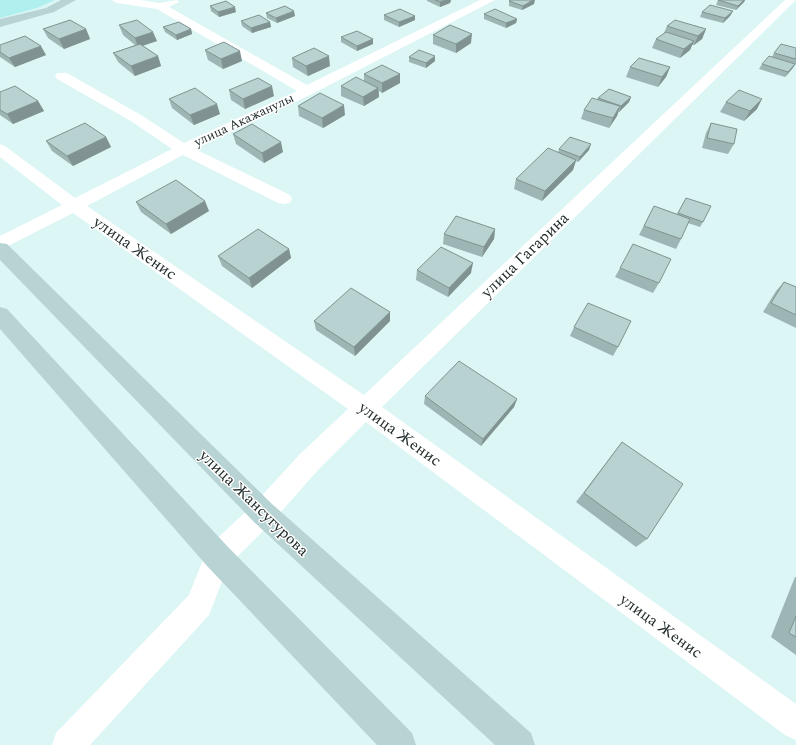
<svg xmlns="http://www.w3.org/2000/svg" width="796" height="745" viewBox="0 0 796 745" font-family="Spectral,serif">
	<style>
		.green { fill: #aff0ef }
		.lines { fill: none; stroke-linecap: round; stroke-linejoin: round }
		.street { fill: #fff; fill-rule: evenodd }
		.secondary { fill: #b8d3d3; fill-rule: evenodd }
		.wall { fill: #9db5b4 }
		.shaded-wall { fill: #809392 }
		.building { fill: #b7d2d1; stroke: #809392 }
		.labels { text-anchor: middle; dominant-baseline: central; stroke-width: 3; stroke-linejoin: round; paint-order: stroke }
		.far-street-label { font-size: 13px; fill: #1e2828; stroke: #fff }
		.street-label { font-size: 16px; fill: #1e2828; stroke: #fff }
	</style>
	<rect width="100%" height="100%" fill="#dbf6f5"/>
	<path class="green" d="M0 0H55L37 8 0 18Z"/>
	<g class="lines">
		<path class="street" d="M111 0H141L159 3 177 0 179 2 169 7 307 85 480 0H495L312 94 195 149 290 195 292 199 290 203 284 204 278 203 183 155 87 206 364 395 785 0H796L382 407 796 704V740L785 735 366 422 318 470 272 522 228 566 209 615 90 745H52L56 733 189 595 208 547 254 504 300 454 348 409 73 213 0 250V236L62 205 0 157V144L5 146 75 198 172 149 131 121 57 79 55 76 57 73H67L141 115 184 143 297 91 157 9 117 3Z"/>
		<path class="secondary" d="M61 0H76L54 12 0 27V19L46 8Z
			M0 243 7 244 272 504 531 733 535 745H495L254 522 0 260Z
			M0 307 7 309 228 547 412 733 416 745H377L208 567 0 329Z"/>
	</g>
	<path class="wall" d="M427 0H451L450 3 440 7 427 1Z
		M718 0H745L744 2 736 10 716 5Z
		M509 1 534 4 522 10 509 6Z
		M210 6 236 12 219 17 211 11Z
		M733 11 730 16 723 23 700 17 702 12Z
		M266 13 295 16 277 23 267 18Z
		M484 14 517 19 516 23 506 28 484 19Z
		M384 15 415 16V20L399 27 384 20Z
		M241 21 270 22 271 27 252 33 242 26Z
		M119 25 157 41 143 46 158 56 161 66 135 76 118 62 113 53 135 45 123 35Z
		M667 26 706 29 702 39 694 45H692L690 50 680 58 652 48 656 39 664 33Z
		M163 27 191 29 192 34 177 40 165 32Z
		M43 29H86L90 39 64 49 48 38Z
		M433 35 471 43 456 53 433 44Z
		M341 37 373 39V44L357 51 341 42Z
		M0 45 46 55 15 67 0 57Z
		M796 48V64L795 65 792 69 785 77 759 69 762 64 772 57 774 53Z
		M205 50 242 61 223 69 208 60Z
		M409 57 435 61 426 68 409 62Z
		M292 58 330 66 308 76 293 67Z
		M630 67H670L666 77 658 87 626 77Z
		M364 74H400V83L382 93 379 91V97L364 106 341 96V86L364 81Z
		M229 90 274 96 245 109 231 100Z
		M0 92 38 101 44 111 13 124 0 115Z
		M631 97 629 102 619 112V111L617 116 609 128 581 119 584 110 597 100 598 98Z
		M169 99 220 114 194 125 172 108Z
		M726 102 757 109 744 121 720 112Z
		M298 106 345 115 323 128 299 116Z
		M711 123 734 144 728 154 702 148 706 133Z
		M233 134 283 152 264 163 236 144Z
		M106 137 111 147 73 166 52 151 46 141Z
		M559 149 589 150 578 162 576 161 573 170 542 201 514 189 516 179 558 152Z
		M686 198 703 222 700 227 688 223 681 239 676 249 639 235 654 206 677 214Z
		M136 202 209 211 171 234 141 212Z
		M495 229 494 239 482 257 443 244 444 234Z
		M289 249 291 258 252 288 222 266 218 256Z
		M620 268 659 283 653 293 615 277Z
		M417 270 471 273 448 297 416 280Z
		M784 282 796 287V328L763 312 776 291Z
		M314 321H390L355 356 316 330Z
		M574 327 618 347 613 356 570 336Z
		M425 396 517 399 514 407 481 446 424 404Z
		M622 442 647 539 636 547 576 502Z
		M795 577H796V655L771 637Z"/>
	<path class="shaded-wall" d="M446 0H451L450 3 440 7V2Z
		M533 0H535L534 4 522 10 523 6Z
		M744 0H745L744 2 736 10 738 6Z
		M235 7 236 12 219 17 218 12Z
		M294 11 295 16 277 23 276 18Z
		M733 11 730 16 723 23 725 18Z
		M415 16V20L399 27V22Z
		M517 19 516 23 506 28V23Z
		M270 22 271 27 252 33 251 28Z
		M86 29 90 39 64 49 59 39Z
		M191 29 192 34 177 40 176 35Z
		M706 29 702 39 694 45 698 36Z
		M153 32 157 41 138 47 135 38Z
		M472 34 471 43 456 53V44Z
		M373 39V44L357 51V46Z
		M694 41 690 50 680 58 684 49Z
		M41 46 46 55 15 67 9 58Z
		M240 51 242 61 223 69 221 59Z
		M158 56 161 66 135 76 131 66Z
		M329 56 330 66 308 76 306 66Z
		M435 56V61L426 68V63Z
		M795 64 792 69 785 77 788 72Z
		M670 67 666 77 658 87 662 77Z
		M400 74V83L382 93V83Z
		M272 86 274 96 245 109 243 99Z
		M378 88 379 97 364 106 363 97Z
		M631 97 629 102 619 112 621 106Z
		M762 99 757 109 744 121 750 111Z
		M38 101 44 111 13 124 7 114Z
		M217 104 220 114 194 125 190 115Z
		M344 105 345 115 323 128 322 118Z
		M620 106 617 116 609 128 613 118Z
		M106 137 111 147 73 166 67 156Z
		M281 142 283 152 264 163 262 153Z
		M591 144 589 150 578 162 580 157Z
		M576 160 573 170 542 201 545 191Z
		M205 201 209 211 171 234 166 224Z
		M495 229 494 239 482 257 484 247Z
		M289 249 291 258 252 288 249 278Z
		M473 263 471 273 448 297 449 288Z
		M390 312V321L355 356 354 347Z
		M517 399 514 407 481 446 483 439Z"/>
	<path class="building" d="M435 0H446L440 2Z
		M511 0H533L523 6 509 1Z
		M718 0H744L738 6Z
		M226 1 235 7 218 12 210 6Z
		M710 5 733 11 725 18 702 12Z
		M285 6 294 11 276 18 266 13Z
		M400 9 415 16 399 22 384 15Z
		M495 9 517 19 506 23 484 14Z
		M259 15 270 22 251 28 241 21Z
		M70 20 86 29 59 39 43 29Z
		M137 20 153 32 135 38 119 25Z
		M675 20 706 29 698 36 667 26Z
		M179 22 191 29 176 35 163 27Z
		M450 25 472 34 456 44 433 35Z
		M357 31 373 39 357 46 341 37Z
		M666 32 694 41 684 49 656 39Z
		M25 36 41 46 9 58 0 52V45Z
		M224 42 240 51 221 59 205 50Z
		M140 44 158 56 131 66 113 53Z
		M781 44 796 48V59L774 53Z
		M314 48 329 56 306 66 292 58Z
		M419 50 435 56 426 63 409 57Z
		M769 56 795 64 788 72 762 64Z
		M639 58 670 67 662 77 630 67Z
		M382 65 400 74 382 83 364 74Z
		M356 77 378 88 363 97 341 86Z
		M258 78 272 86 243 99 229 90Z
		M15 86 38 101 7 114 0 110V92Z
		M195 88 217 104 190 115 169 99Z
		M609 89 631 97 621 106 598 98Z
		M739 90 762 99 750 111 726 102Z
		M320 93 344 105 322 118 298 106Z
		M592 98 620 106 613 118 584 110Z
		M85 123 106 137 67 156 46 141Z
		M711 123 737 129 734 144 707 138Z
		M252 124 281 142 262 153 233 134Z
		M570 137 591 144 580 157 559 149Z
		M548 148 576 160 545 191 516 179Z
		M176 180 205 201 166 224 136 202Z
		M686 198 711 206 703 222 678 213Z
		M654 206 690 219 681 239 644 226Z
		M456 216 495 229 484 247 444 234Z
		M258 229 289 249 249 278 218 256Z
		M633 244 671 259 659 283 620 268Z
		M441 247 473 263 449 288 417 270Z
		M784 282 796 287V315L771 303Z
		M351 288 390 312 354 347 314 321Z
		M588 303 631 321 618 347 574 327Z
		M459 361 517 399 483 439 425 396Z
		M622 442 683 484 647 539 584 493Z
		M796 616V637L789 633Z"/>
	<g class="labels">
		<g class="far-street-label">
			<text transform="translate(244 120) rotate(-25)">улица Акажанулы</text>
		</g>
		<g class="street-label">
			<text transform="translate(135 248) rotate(35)">улица Женис</text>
			<text transform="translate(525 255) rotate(-44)">улица Гагарина</text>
			<text transform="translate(400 434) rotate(36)">улица Женис</text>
			<text transform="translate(254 503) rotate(44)">улица Жансугурова</text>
			<text transform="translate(661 626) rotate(36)">улица Женис</text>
		</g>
	</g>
</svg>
